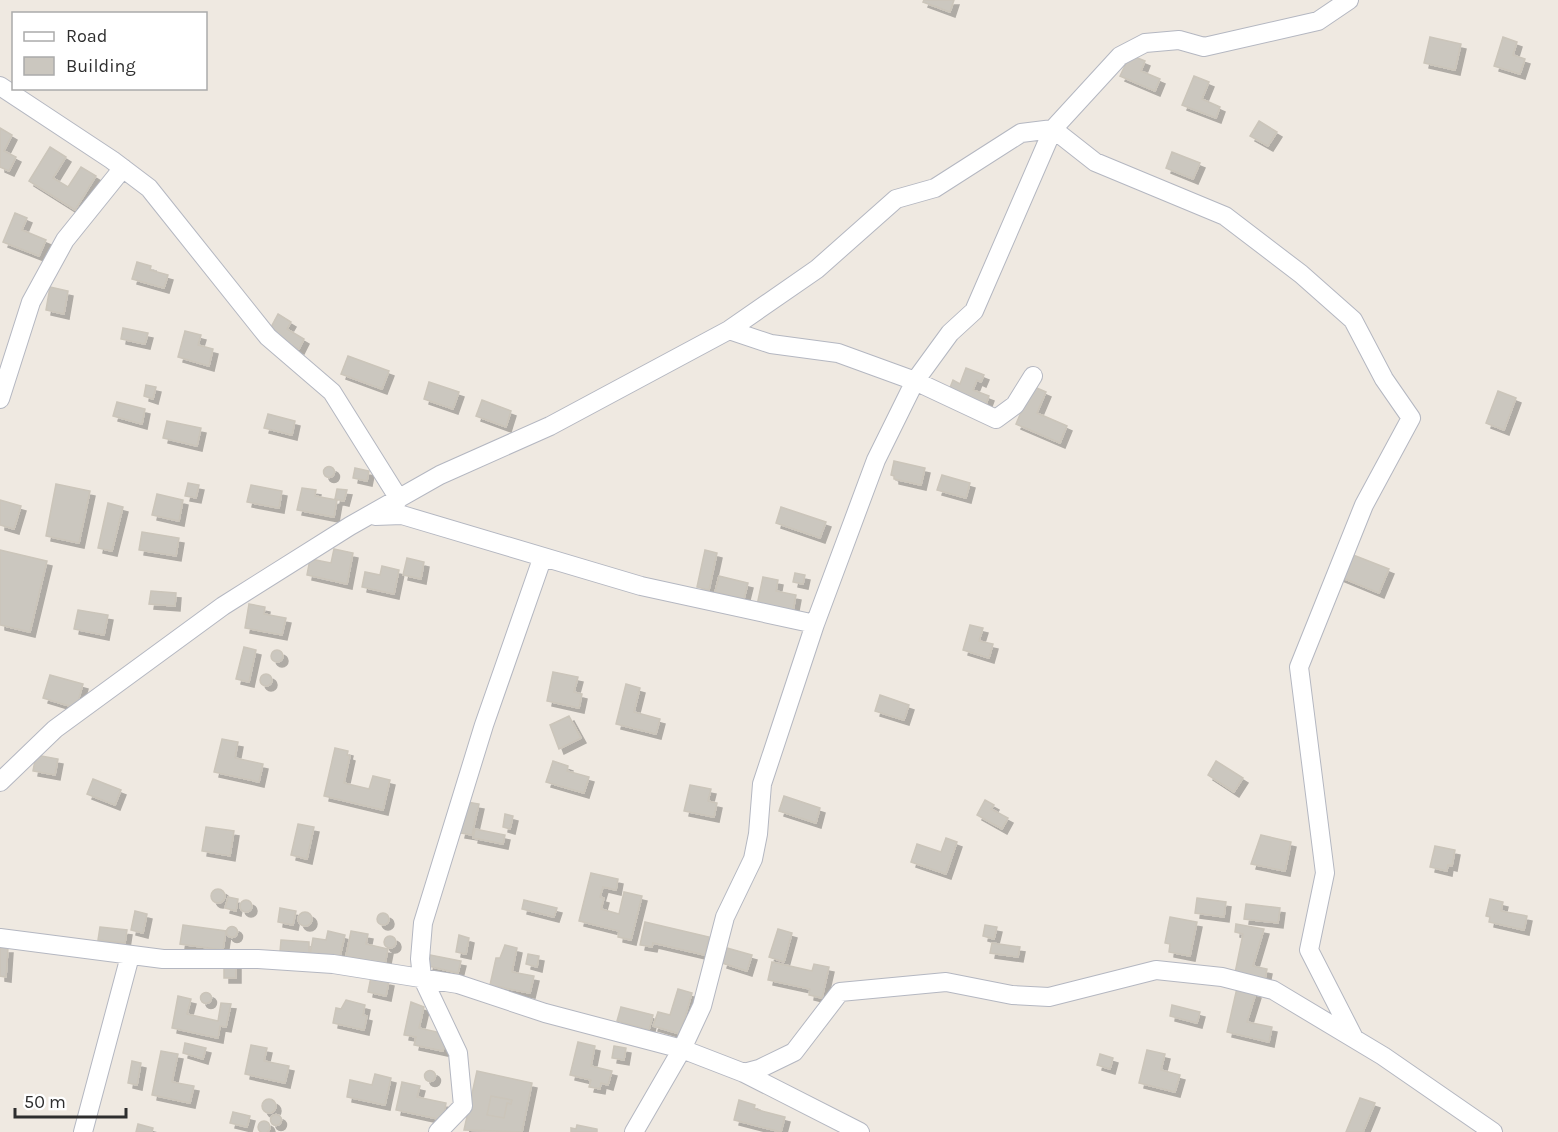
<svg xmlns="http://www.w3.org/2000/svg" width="1558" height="1132" viewBox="0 0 1558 1132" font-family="Karla,sans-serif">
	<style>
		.building { fill: #cbc7bf; stroke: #cbc5ba; stroke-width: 1.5; fill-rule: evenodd; filter: url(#shadow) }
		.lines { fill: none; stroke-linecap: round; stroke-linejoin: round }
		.minor-casing { stroke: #b4b7c1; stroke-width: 20 }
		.minor { stroke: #fff; stroke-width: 18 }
	</style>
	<defs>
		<filter id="shadow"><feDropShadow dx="5" dy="5" stdDeviation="0" flood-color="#0004"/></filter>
	</defs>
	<rect width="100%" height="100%" fill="#efe9e1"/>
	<path class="building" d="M924 0H954L950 12 923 2Z
		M1430 37 1461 44 1455 70 1424 63Z
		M1503 37 1517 42 1513 55 1525 59 1520 74 1494 66Z
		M1130 55 1145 61 1141 71 1160 79 1155 91 1120 76Z
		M1194 76 1209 82 1202 99 1220 107 1216 118 1182 105Z
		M1259 121 1277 132 1268 146 1250 136Z
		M0 128 12 135 4 151 16 157 9 171 0 167Z
		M50 147 66 157 53 178 68 187 81 167 96 176 75 210 29 181Z
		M1172 152 1200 163 1193 179 1166 168Z
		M15 213 27 218 22 230 46 240 39 256 3 242Z
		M137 262 151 266 150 270 168 275 164 288 132 279Z
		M50 287 68 291 64 314 46 310Z
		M278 314 291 322 287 329 304 339 299 349 268 333Z
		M123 328 148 333 145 344 121 339Z
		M185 331 201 335 198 345 213 349 209 366 178 357Z
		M348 356 389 371 382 389 341 374Z
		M966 368 984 375 981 382 977 380 973 390 989 396 985 407 949 390 953 380 960 384Z
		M429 382 459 392 453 409 424 399Z
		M146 385 156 387 153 399 144 396Z
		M1032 386 1046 392 1037 413 1067 426 1060 443 1016 424Z
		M1498 391 1516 398 1504 430 1486 423Z
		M482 400 511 411 506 427 476 416Z
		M117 402 145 409 142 424 113 416Z
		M268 414 295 421 292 435 264 428Z
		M167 421 201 428 197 446 163 438Z
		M894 461 925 468 921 485 894 479V476L891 475Z
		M323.5 472a5.5 5.5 0 1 1 11 0a5.5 5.5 0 1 1-11 0Z
		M355 468 369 471 367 481 353 478Z
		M942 475 970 483 966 498 937 490Z
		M188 483 199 485 196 498 185 496Z
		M56 484 90 491 79 543 46 536Z
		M251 485 282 491 279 508 247 502Z
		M302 488 316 490 315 496 337 500 334 517 297 510Z
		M337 489 347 490 344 501 335 499Z
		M157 494 183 500 179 521 152 515Z
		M0 500 21 506 14 529 0 525Z
		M108 503 123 507 112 551 98 548Z
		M781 507 826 522 820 538 776 523Z
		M142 532 179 538 176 556 139 550Z
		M334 549 353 553 347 584 307 575 310 559 331 563Z
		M0 550 47 561 30 632 0 625Z
		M705 550 717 553 709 590 697 587Z
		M1348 553 1389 569 1379 593 1338 576Z
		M407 558 424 562 421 579 403 575Z
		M382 566 399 570 394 594 362 587 365 572 380 575Z
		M795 573 805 575 803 584 793 582Z
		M719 576 748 583 744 599 715 592Z
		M763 577 778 580 776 591 796 595 793 611 756 610Z
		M151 591 176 593 175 606 149 604Z
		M249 604 265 607 264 614 286 618 282 635 245 628Z
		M78 610 108 615 104 635 74 629Z
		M970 625 983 628 979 641 993 644 989 658 963 650Z
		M244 647 256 650 249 682 236 679Z
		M271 656a6 6 0 1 1 12 0a6 6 0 1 1-12 0Z
		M553 672 578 677 574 692 582 694 579 708 547 701Z
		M260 680a6 6 0 1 1 12 0a6 6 0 1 1-12 0Z
		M50 675 83 684 76 708 43 698Z
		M626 684 640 688 634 712 660 719 656 734 616 724Z
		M880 695 909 705 904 720 875 711Z
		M569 716 581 738 559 749 550 725Z
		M222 739 238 742 235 758 263 764 259 782 214 772Z
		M335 748 348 751 347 755 350 756 344 783 369 789 373 776 390 780 383 810 324 796Z
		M36 755 58 759 55 775 33 771Z
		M553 761 568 766 567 771 589 777 584 793 546 782Z
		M1216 761 1243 778 1234 792 1208 775Z
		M93 779 121 790 115 805 87 794Z
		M690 785 711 789 708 801 717 803 714 817 684 811Z
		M784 796 820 808 816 823 779 811Z
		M985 800 994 805 991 809 1008 818 1002 829 977 815Z
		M467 802 479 804 472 835 460 833Z
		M505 814 513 816 510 829 503 827Z
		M298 824 314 827 307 859 291 855Z
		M206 827 234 831 230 856 202 851Z
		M475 829 505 835 503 844 473 838Z
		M1261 835 1291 842 1285 871 1251 864Z
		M946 838 957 842 946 874 911 862 917 844 941 852Z
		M1435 846 1455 850 1452 866 1448 865 1447 871 1430 867Z
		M591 873 618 879 616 890 603 887 600 897 604 898 601 909 619 914 624 892 642 896 631 940 618 937 619 931 579 921Z
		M211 896a7 7 0 1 1 14 0a7 7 0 1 1-14 0Z
		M228 897 238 899 236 911 225 908Z
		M1197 898 1226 902 1224 917 1195 913Z
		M1490 899 1503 902 1501 911 1527 916 1524 930 1489 922 1490 917 1486 916Z
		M524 900 557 908 554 917 522 909Z
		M240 906a6 6 0 1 1 12 0a6 6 0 1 1-12 0Z
		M1246 904 1280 908 1278 923 1244 919Z
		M280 908 296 911 293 925 278 922Z
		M135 911 147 914 143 933 131 930Z
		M298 919a7 7 0 1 1 14 0a7 7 0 1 1-14 0Z
		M377 919a6 6 0 1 1 12 0a6 6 0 1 1-12 0Z
		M1170 917 1197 922 1190 956 1169 952 1170 944 1165 943Z
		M645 922 709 937 705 955 653 943 652 947 640 945Z
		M1236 924 1264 929 1253 966 1267 969 1264 984 1234 978 1243 934 1235 932Z
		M183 925 226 931 223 950 180 944Z
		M985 925 997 927 994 939 983 936Z
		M226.5 932a5.5 5.5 0 1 1 11 0a5.5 5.5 0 1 1-11 0Z
		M100 927 127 930 125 943 98 940Z
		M778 929 792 933 784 962 769 957Z
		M328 931 345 935 339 961 310 955 313 938 326 940Z
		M351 931 368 934 366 944 388 949 385 964 346 956Z
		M459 935 469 938 466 954 456 952Z
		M384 942a6 6 0 1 1 12 0a6 6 0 1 1-12 0Z
		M281 940 309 942V954L280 952Z
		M992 943 1020 947 1018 957 990 953Z
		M505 945 517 948 512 972 534 976 530 993 490 985 496 958H500Z
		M0 948H8L6 977 0 976Z
		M727 948 752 955 747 971 722 963Z
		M528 954 539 956 537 967 526 964Z
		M430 955 461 961 458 973 428 966Z
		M772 962 812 971 814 964 829 967 822 998 809 995 810 989 768 980Z
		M236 964V978H224V965Z
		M371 977 389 981 386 996 368 992Z
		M1237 988 1256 993 1247 1022 1272 1027 1269 1042 1227 1032Z
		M678 989 692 993 680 1034 653 1026 658 1012 670 1015Z
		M200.5 998a5.5 5.5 0 1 1 11 0a5.5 5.5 0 1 1-11 0Z
		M178 996 191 999 187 1014 218 1021 221 1003 231 1004 226 1027 220 1026 218 1038 172 1028Z
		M346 1000 365 1005 363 1015 367 1016 364 1030 333 1023 336 1008 341 1009Z
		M411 1002 424 1007 419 1028 446 1034 443 1051 414 1045 416 1037 404 1035Z
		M1172 1005 1200 1012 1197 1023 1170 1016Z
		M621 1007 653 1015 649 1030 617 1021Z
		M578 1042 595 1046 591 1066 612 1071 608 1085 601 1083 600 1089 589 1087 591 1080 570 1075Z
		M185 1043 206 1048 203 1059 183 1053Z
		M251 1045 267 1048 264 1061 289 1066 285 1083 245 1074Z
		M614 1046 626 1048 624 1060 612 1058Z
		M1147 1050 1165 1054 1161 1070 1180 1075 1175 1092 1139 1083Z
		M161 1051 178 1054 172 1082 194 1086 190 1103 152 1095Z
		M1100 1054 1113 1058 1110 1069 1097 1065Z
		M132 1061 141 1063 137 1085 128 1083Z
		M424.5 1076a5.5 5.5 0 1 1 11 0a5.5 5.5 0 1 1-11 0Z
		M477 1071 532 1083 522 1132 464 1130ZM491 1096 512 1100 511 1104 507 1103 504 1118 487 1115Z
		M375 1074 391 1078 385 1105 347 1097 350 1080 372 1085Z
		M402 1082 420 1086 417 1097 446 1103 443 1120 396 1110Z
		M491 1096 512 1100 511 1104 507 1103 504 1118 487 1115Z
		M1360 1098 1375 1103 1363 1132H1346Z
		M262 1106a7 7 0 1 1 14 0a7 7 0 1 1-14 0Z
		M739 1100 755 1105 754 1109 785 1117 781 1132 734 1120Z
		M233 1112 250 1116 247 1127 230 1123Z
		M270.5 1120a5.5 5.5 0 1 1 11 0a5.5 5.5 0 1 1-11 0Z
		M258 1127a6 6 0 1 1 12 0a6 6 0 1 1-12 0Z
		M138 1124 153 1128 152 1132H136Z
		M577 1125 597 1129V1132H571V1128L576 1129Z"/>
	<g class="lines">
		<g class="minor-casing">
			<path id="minor" d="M0 86 112 160 149 188 268 337 332 392 399 499
				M729 330 771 344 838 353 915 381 996 419 1015 405 1033 376
				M0 399 31 302 65 240 123 168
				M375 516 402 515 641 586 815 624
				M0 782 55 729 223 606 350 526 440 475 550 426 729 330 817 269 896 199 935 188 1021 133 1053 129 1120 56 1145 43 1179 40 1204 47 1318 21 1349 0
				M0 938 163 959H258L333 964 458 984 545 1013 682 1049 744 1073 860 1132
				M744 1073 759 1069 794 1052 840 992 946 982 1012 995 1049 997 1156 970 1222 977 1273 990 1383 1056 1493 1132
				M83 1132 130 956
				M438 1132 463 1106 458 1053 422 977 420 959 423 923 484 725 542 559
				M634 1132 682 1049 702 1006 725 917 753 859 758 834 762 784 815 624 876 460 915 381 950 333 974 311 1053 129 1095 162 1225 216 1301 274 1353 320 1384 379 1411 418 1364 505 1299 667 1325 873 1309 950 1354 1038"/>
		</g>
		<use href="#minor" class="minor"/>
	</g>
	<rect x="12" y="12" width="195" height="78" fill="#ffffff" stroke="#ababab" stroke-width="1.5"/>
	<rect x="24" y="32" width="30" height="9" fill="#ffffff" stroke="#ababab" stroke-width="1.5"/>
	<text x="66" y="42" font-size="18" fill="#2e2e2e">Road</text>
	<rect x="24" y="57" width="30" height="18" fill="#cbc7bf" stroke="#ababab" stroke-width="1.5"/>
	<text x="66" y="72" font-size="18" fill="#2e2e2e">Building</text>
	<path d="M15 1108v9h111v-9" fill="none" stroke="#2e2e2e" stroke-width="3"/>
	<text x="24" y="1108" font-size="18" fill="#2e2e2e" stroke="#ffffff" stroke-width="4.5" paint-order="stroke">50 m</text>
</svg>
